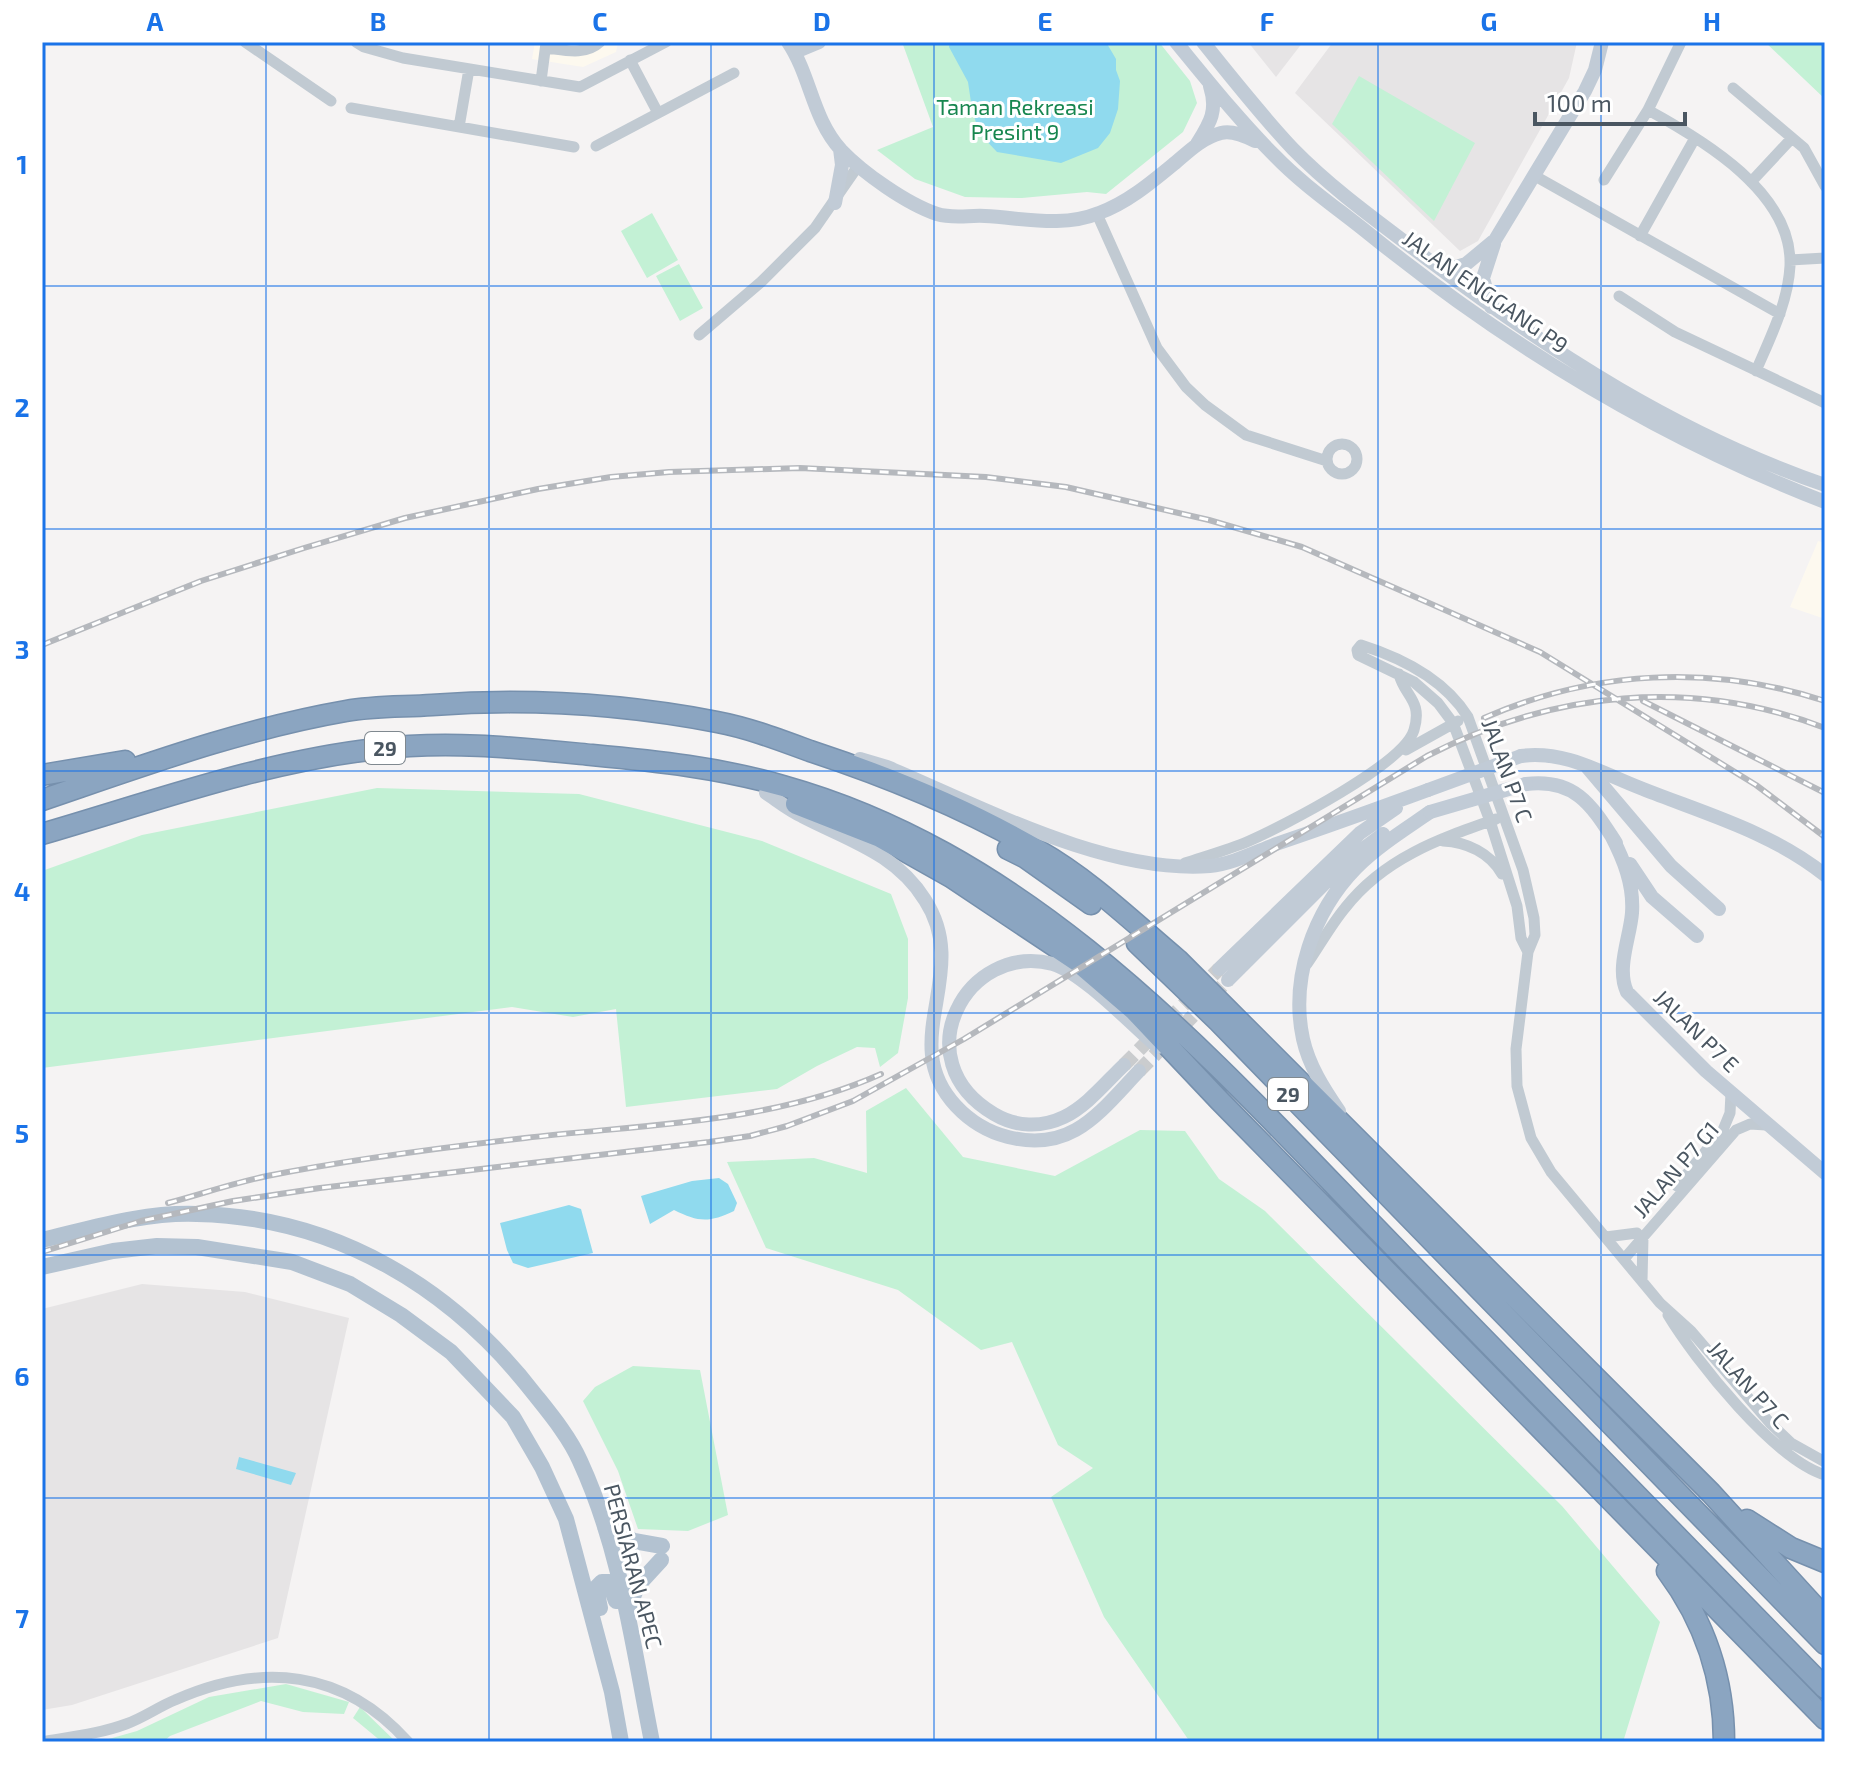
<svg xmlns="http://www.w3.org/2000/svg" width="1867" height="1784" viewBox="0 0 1867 1784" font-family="'Exo 2',sans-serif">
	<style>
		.commercial { fill: #fdf9ef }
		.education { fill: #e6e4e5 }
		.green { fill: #c3f1d5 }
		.water { fill: #90daee }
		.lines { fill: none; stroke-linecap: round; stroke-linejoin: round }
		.secondary-tunnel { stroke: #caccce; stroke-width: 14; stroke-dasharray: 14 7; stroke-linecap: butt }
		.highway-casing { stroke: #7690ad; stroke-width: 23 }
		.street { stroke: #c1cad2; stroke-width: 11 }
		.secondary { stroke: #c1cbd6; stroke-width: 14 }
		.primary { stroke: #b3c2d1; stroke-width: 16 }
		.highway { stroke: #8ba5c1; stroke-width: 20 }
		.rail-casing { stroke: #b5b8bd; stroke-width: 6 }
		.rail { stroke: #fff; stroke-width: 3; stroke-dasharray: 9; stroke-linecap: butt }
		.secondary-bridge { stroke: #c1cbd6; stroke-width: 14 }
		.grid { fill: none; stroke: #1a73e8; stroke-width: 2; stroke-opacity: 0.55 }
		.labels { text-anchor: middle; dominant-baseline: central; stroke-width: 6; stroke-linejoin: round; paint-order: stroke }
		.shield { fill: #fff; stroke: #808990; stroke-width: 2 }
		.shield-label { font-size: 20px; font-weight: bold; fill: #4a5661 }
		.park-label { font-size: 22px; fill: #17864f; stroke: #fff }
		.street-label { font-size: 22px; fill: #4a5661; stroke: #fff }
		.neatline { fill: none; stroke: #1a73e8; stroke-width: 3 }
		.grid-label { font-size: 26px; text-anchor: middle; font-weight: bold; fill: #1a73e8 }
	</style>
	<rect width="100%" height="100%" fill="#f5f3f3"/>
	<path class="commercial" d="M535 42H618L616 52 583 67 532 59Z
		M1818 541 1825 543V619L1790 607Z"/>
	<path class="education" d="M1248 42H1303L1276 77Z
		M1333 42H1577L1569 78 1478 241 1460 251 1295 93Z
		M142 1284 245 1292 349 1318 278 1638 72 1705 42 1710V1309Z"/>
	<path class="green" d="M902 42H1159L1190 81 1197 103 1183 132 1106 194 1087 192 1022 198 965 197 915 179 877 150 933 127Z
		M1765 42H1825V99Z
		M1359 76 1475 143 1434 221 1332 124Z
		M652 213 678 260 647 278 621 231Z
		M679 264 703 308 680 321 656 276Z
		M377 788 579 794 762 841 891 894 908 939V998L898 1053 880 1067 875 1048 857 1047 817 1066 777 1089 626 1107 616 1009 573 1017 512 1007 42 1068V871L142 835Z
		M906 1088 963 1157 1055 1176 1140 1130 1185 1131 1219 1179 1265 1211 1562 1506 1660 1622 1623 1742H1190L1104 1617 1051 1497 1093 1468 1058 1445 1012 1342 981 1350 898 1290 766 1248 727 1162 814 1158 867 1173 866 1111Z
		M633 1366 700 1370 728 1515 688 1531 638 1529 618 1471 583 1401 595 1387Z
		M286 1684 349 1702 344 1714 303 1712 261 1701 170 1736 163 1742H98L137 1731 209 1697Z
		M360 1707 396 1742H382L353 1718Z"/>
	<path class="water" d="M950 42H1106L1116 59V70L1120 81 1118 109 1110 133 1098 148 1061 163 997 152 979 133 972 109 968 82 949 47Z
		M719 1178 728 1184 737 1203 734 1211C709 1223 698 1222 674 1210L650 1224 641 1196 692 1181Z
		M569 1205 581 1209 593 1253 528 1268 513 1263 507 1250 500 1223Z
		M239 1457 296 1473 291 1485 236 1469Z"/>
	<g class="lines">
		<path class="secondary-tunnel" d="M1124 1065 1219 969
			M1139 1071 1228 980"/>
		<g class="highway-casing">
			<path id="highway" d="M42 775 125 761
				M42 800C142 766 242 729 346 711 374 706 404 707 432 705 527 698 623 704 717 722 749 728 780 740 810 751 889 777 967 809 1039 851 1090 880 1134 923 1178 960L1711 1493 1825 1618
				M796 804 880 837 951 877 1077 961 1134 1010 1219 1100 1825 1719
				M42 834C152 802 262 762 376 749 448 740 520 748 592 755 656 761 721 768 783 786 1043 859 1221 1070 1403 1256 1543 1400 1685 1544 1825 1688
				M1008 849 1026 858 1091 904
				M1137 943 1218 1021 1825 1644
				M1747 1520 1791 1548 1825 1562
				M1667 1571C1705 1622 1724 1678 1724 1742"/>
		</g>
		<path class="street" d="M245 42 331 101
			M356 42 364 47 403 58 580 87 666 42
			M546 48C564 50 585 56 600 42
			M630 60 658 113
			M541 81 546 43
			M1733 88 1804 148 1825 186
			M351 108 574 147
			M1648 110C1703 140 1793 193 1790 266 1788 303 1770 338 1756 371
			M459 127 469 69
			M596 146 734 73
			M1535 176 1780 314
			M1604 180 1648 110 1681 42
			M1751 182 1792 138
			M1097 214 1157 348 1186 387 1205 405 1246 435 1327 461
			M1640 236 1695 138
			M1790 260 1825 258
			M1619 296 1675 332 1825 403
			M699 335 761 282 815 228 858 166
			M1327 459a15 15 0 1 1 30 0a15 15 0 1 1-30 0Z
			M1406 750 1458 721
			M1443 841C1467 842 1490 853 1502 874
			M1185 863C1206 856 1228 850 1249 841 1283 826 1404 764 1414 730 1423 700 1404 696 1399 674
			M1528 952 1521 938 1517 906 1490 821 1453 723 1438 703 1414 682 1358 655 1357 650 1361 645C1402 658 1445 680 1468 717L1523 870 1534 918 1535 935 1528 952 1516 1049 1517 1086 1531 1138 1551 1172 1660 1303 1691 1331 1770 1423 1791 1443 1825 1462
			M1307 964C1320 945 1331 925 1345 908 1384 858 1439 839 1496 819
			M1677 1186 1723 1130 1730 1113 1731 1093
			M1606 1237 1637 1233
			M1624 1259 1736 1130 1750 1124 1766 1125
			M1642 1281 1643 1237
			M1668 1315C1695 1360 1775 1460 1825 1475
			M42 1742C70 1737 99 1734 126 1724 143 1718 158 1707 175 1700 261 1662 343 1669 408 1742"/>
		<path class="secondary" d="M788 42C811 76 812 118 841 150 863 173 907 204 937 214 953 219 969 215 985 216 1024 218 1062 228 1099 213 1127 203 1152 182 1175 163 1189 151 1202 138 1221 133 1232 130 1245 136 1255 141
			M1176 42C1208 81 1239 120 1275 156 1303 185 1337 208 1368 233 1508 346 1657 437 1825 502
			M1203 42C1232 78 1261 115 1293 149 1334 191 1383 225 1430 261 1552 353 1680 435 1825 485
			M795 52 819 42
			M1197 144C1210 123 1218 111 1210 86
			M835 203 842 165 840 149
			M1439 266 1453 268 1466 264 1495 240 1585 91 1595 70 1602 42
			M1491 307 1483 278 1494 244
			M1521 756C1566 750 1603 774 1643 789 1706 814 1771 832 1825 875
			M860 759 887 767C982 807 1106 874 1210 866 1232 864 1257 851 1279 843 1329 826 1379 808 1428 790
			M1587 767 1671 866 1719 909
			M1526 784C1576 778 1592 806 1616 843
			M766 793C778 801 789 810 802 816 848 840 896 853 925 900 973 974 895 1041 956 1106 970 1121 988 1132 1008 1137 1072 1153 1099 1113 1139 1071
			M1611 835C1624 860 1634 885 1632 913 1630 938 1616 968 1627 992L1706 1071 1825 1173
			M1630 864 1652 897 1697 936
			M1219 969 1360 833 1396 808
			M1228 980 1348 860 1383 834
			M1124 1065C1106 1082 1087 1106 1064 1117 1041 1128 1016 1127 994 1114 902 1060 967 941 1053 964 1083 973 1133 1026 1158 1047
			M1339 1111C1324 1089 1309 1066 1303 1039 1290 979 1313 912 1356 868 1378 846 1404 830 1430 812"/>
		<path class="primary" d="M42 1240C93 1228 144 1212 197 1214 336 1217 453 1288 536 1396 552 1416 570 1438 580 1461 621 1550 633 1647 652 1742
			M42 1267 113 1251 157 1246 197 1247 292 1262 350 1284 401 1315 451 1352 513 1417 542 1467 566 1519 612 1692 621 1742
			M605 1527 634 1541 662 1546
			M600 1608 596 1588 602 1582H609L616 1601
			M627 1611 638 1585 661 1560"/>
		<use href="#highway" class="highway"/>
		<g class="rail-casing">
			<path id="rail" d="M42 645 201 581 304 548 405 518 538 489 611 477 669 472 800 468 986 477 1066 487 1209 520 1302 547 1540 652 1756 785 1825 837
				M1643 701 1825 793
				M1484 718C1593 670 1712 664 1825 701
				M168 1203C201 1194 234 1183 267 1176 352 1159 439 1148 525 1138 645 1124 769 1124 881 1074
				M42 1252 141 1221 233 1201 320 1188 709 1142 750 1136 787 1126 853 1101 964 1039 1427 756C1553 691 1692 677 1825 728"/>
		</g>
		<use href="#rail" class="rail"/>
		<path class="secondary-bridge" d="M1428 790 1521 756
			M1430 812 1526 784"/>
	</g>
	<path class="grid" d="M266 42V1742M489 42V1742M711 42V1742M934 42V1742M1156 42V1742M1378 42V1742M1601 42V1742M42 286H1825M42 529H1825M42 771H1825M42 1013H1825M42 1255H1825M42 1498H1825"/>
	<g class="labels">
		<g class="shield">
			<rect x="365" y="732" width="40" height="32" rx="6"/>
			<rect x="1268" y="1078" width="40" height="32" rx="6"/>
		</g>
		<g class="shield-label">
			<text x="385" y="748">29</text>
			<text x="1288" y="1094">29</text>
		</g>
		<g class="park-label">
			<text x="1015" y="106">Taman Rekreasi<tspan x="1015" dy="25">Presint 9</tspan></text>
		</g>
		<g class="street-label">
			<text transform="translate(1486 291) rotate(35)">JALAN ENGGANG P9</text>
			<text transform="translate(1508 770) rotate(70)">JALAN P7 C</text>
			<text transform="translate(1697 1030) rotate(44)">JALAN P7 E</text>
			<text transform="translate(1675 1169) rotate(-49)">JALAN P7 G1</text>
			<text transform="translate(1749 1384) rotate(48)">JALAN P7 C</text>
			<text transform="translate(634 1566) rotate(75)">PERSIARAN APEC</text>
		</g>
	</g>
	<rect width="1867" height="1784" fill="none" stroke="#ffffff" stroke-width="88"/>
	<path d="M1535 112v12h150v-12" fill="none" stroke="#4a5661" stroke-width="4"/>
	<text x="1547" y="112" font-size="24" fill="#4a5661" stroke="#ffffff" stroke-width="6" paint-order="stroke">100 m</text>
	<rect x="44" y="44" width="1779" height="1696" class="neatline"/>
	<g class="grid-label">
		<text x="155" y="31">A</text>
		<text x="378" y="31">B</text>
		<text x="600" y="31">C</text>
		<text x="822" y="31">D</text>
		<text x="1045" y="31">E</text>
		<text x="1267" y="31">F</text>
		<text x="1489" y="31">G</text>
		<text x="1712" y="31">H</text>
		<text x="22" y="174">1</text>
		<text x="22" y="417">2</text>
		<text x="22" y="659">3</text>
		<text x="22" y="901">4</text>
		<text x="22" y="1143">5</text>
		<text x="22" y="1386">6</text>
		<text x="22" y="1628">7</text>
	</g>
</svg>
